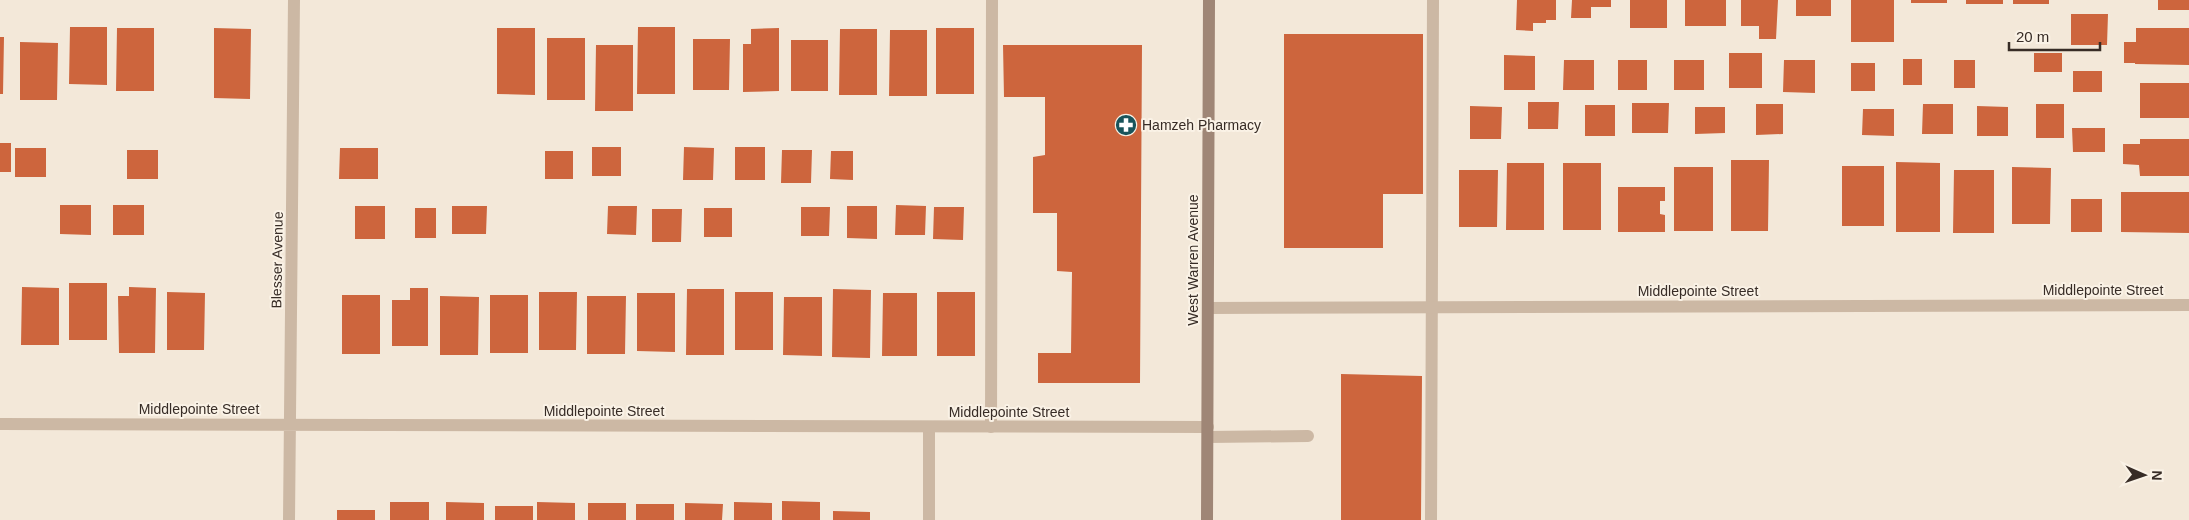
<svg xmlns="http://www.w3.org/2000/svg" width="2189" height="520" viewBox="0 0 2189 520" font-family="Helvetica,sans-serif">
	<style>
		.building { fill: #cd653d }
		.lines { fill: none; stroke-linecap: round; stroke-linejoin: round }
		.service { stroke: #ccb8a4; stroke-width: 12 }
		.minor { stroke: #ccb8a4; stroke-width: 12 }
		.secondary { stroke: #9f8676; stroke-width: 12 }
		.labels { text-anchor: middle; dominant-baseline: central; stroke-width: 4; stroke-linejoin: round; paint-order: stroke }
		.poi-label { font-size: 14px; fill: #372c26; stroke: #faf2e6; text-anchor: start }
		.street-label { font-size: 14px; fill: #372c26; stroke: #faf2e6 }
	</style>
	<rect width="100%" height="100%" fill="#f3e8d9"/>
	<path class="building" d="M1517 0H1556V20H1546V23H1533V31L1516 30Z
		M1572 0H1611V7H1591V18H1571Z
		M1630 0H1667V28H1630Z
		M1685 0H1726V26H1685Z
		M1741 0H1778L1776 39H1759V26H1741Z
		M1796 0H1831V16H1796Z
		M1851 0H1894V42H1851Z
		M1911 0H1947V3H1911Z
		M1966 0H2003V4H1966Z
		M2013 0H2049V4H2013Z
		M2158 0H2189V10H2158Z
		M2071 14H2108L2107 45H2071Z
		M70 27H107V85L69 84Z
		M638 27H675V94H637Z
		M117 28H154V91H116Z
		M214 28 251 29 250 99 214 98Z
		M497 28H535V95L497 94Z
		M779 28V91L743 92V44H751V29Z
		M936 28H974V94H936Z
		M2136 28H2189V65L2135 64V63H2124V42H2136Z
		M840 29H877V95H839Z
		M890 30H927V96H889Z
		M1284 34H1423V194H1383V248H1284Z
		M0 37H4L3 94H0Z
		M547 38H585V100H547Z
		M693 39H730L729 90H693Z
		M791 40H828V91H791Z
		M20 42 58 43 57 100H20Z
		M596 45H633V111H595Z
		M1003 45H1142L1140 383H1038V353H1071L1072 272 1057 271V213H1033V157L1045 155V97H1004Z
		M1729 53H1762V88H1729Z
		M2034 53H2062V72H2034Z
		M1504 55 1535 56V90H1504Z
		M1903 59H1922V85H1903Z
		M1564 60H1594V90H1563Z
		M1618 60H1647V90H1618Z
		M1674 60H1704V90H1674Z
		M1784 60H1815V93L1783 92Z
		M1954 60H1975V88H1954Z
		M1851 63H1875V91H1851Z
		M2073 71H2102V92H2073Z
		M2140 83H2189V118H2140Z
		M1528 102H1559L1558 129H1528Z
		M1632 103H1669L1668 133H1632Z
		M1756 104H1783V134L1756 135Z
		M1923 104H1953V134H1922Z
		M2036 104H2064V138H2036Z
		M1585 105H1615V136H1585Z
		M1470 106 1502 107 1501 139H1470Z
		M1977 106 2008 107V136H1977Z
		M1695 107H1725V133L1695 134Z
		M1863 109H1894V136L1862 135Z
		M2072 128H2105V152H2073Z
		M2140 139H2189V176H2140L2139 165 2123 164V144H2140Z
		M0 143H11V172H0Z
		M592 147H621V176H592Z
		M684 147 714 148 713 180H683Z
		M735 147H765V180H735Z
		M15 148H46V177H15Z
		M340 148H378V179H339Z
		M127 150H158V179H127Z
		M782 150H812L811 183H781Z
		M545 151H573V179H545Z
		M831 151H853V180L830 179Z
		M1731 160H1769L1768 231H1731Z
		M1896 162 1940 163V232H1896Z
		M1507 163H1544V230H1506Z
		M1563 163H1601V230H1563Z
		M1842 166H1884V226H1842Z
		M1674 167H1713V231H1674Z
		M2012 167 2051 168 2050 224H2012Z
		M1459 170H1498L1497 227H1459Z
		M1954 170H1994V233H1953Z
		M1618 187H1665V201H1660V214L1665 215V232H1618Z
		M2121 192H2189V233L2121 232Z
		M2071 199H2102V232H2071Z
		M60 205H91V235L60 234Z
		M113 205H144V235H113Z
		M896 205 926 206 925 235H895Z
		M355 206H385V239H355Z
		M452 206H487L486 234H452Z
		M608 206H637L636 235 607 234Z
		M847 206H877V239L847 238Z
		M801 207H830L829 236H801Z
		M934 207H964L963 240 933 239Z
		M415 208H436V238H415Z
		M704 208H732V237H704Z
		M652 209H682L681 242H652Z
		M69 283H107V340H69Z
		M22 287 59 288V345H21Z
		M129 287 156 288 155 353H119L118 296H129Z
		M410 288H428V346H392V300H410Z
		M687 289H724V355H686Z
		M833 289 871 290 870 358 832 357Z
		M167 292 205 293 204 350H167Z
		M539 292H577L576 350H539Z
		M735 292H773V350H735Z
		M937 292H975V356H937Z
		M637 293H675V352L637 351Z
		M883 293H917V356H882Z
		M342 295H380V354H342Z
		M490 295H528V353H490Z
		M440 296 479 297 478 355H440Z
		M587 296H626L625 354H587Z
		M784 297H822V356L783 355Z
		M1341 374 1422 376 1421 520H1341Z
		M782 501 820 502V520H782Z
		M390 502H429V520H390Z
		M446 502 484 503V520H446Z
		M537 502 575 503V520H537Z
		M734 502 772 503V520H734Z
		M588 503H626V520H588Z
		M685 503 723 504 722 520H685Z
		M636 504H674V520H636Z
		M495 506H533V520H495Z
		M337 510H375V520H337Z
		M833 511 870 512V520H833Z"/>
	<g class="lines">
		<path class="service" d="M929 427V520
			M991 427 992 0
			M1208 437 1308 436
			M1431 520 1433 0"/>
		<path class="minor" d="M1208 308 2189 305
			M0 424 1208 427
			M289 520 294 0"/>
		<path class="secondary" d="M1207 520 1209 0"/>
	</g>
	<defs>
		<g id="pharmacy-disc" transform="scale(1.125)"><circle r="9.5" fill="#19545b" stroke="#faf2e6"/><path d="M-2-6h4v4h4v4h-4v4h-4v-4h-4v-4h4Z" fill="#fff"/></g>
	</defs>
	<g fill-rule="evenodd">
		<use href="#pharmacy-disc" x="1126" y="125"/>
	</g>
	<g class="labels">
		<g class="poi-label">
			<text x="1142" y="125">Hamzeh Pharmacy</text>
		</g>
		<g class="street-label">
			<text transform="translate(277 260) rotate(-89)">Blesser Avenue</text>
			<text transform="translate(1193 260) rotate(-90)">West Warren Avenue</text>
			<text x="2103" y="290">Middlepointe Street</text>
			<text x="1698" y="291">Middlepointe Street</text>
			<text x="199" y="409">Middlepointe Street</text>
			<text x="604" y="411">Middlepointe Street</text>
			<text x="1009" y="412">Middlepointe Street</text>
		</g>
	</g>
	<g transform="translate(2144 475) rotate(92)" stroke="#faf2e6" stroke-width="4" paint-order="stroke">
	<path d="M0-4L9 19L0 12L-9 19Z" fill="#372c26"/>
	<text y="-8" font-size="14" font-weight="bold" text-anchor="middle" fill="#372c26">N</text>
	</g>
	<path d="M2009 42v8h91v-8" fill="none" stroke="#372c26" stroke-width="2.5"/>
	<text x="2016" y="42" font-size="15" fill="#372c26" stroke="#faf2e6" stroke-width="4" paint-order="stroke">20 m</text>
</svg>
